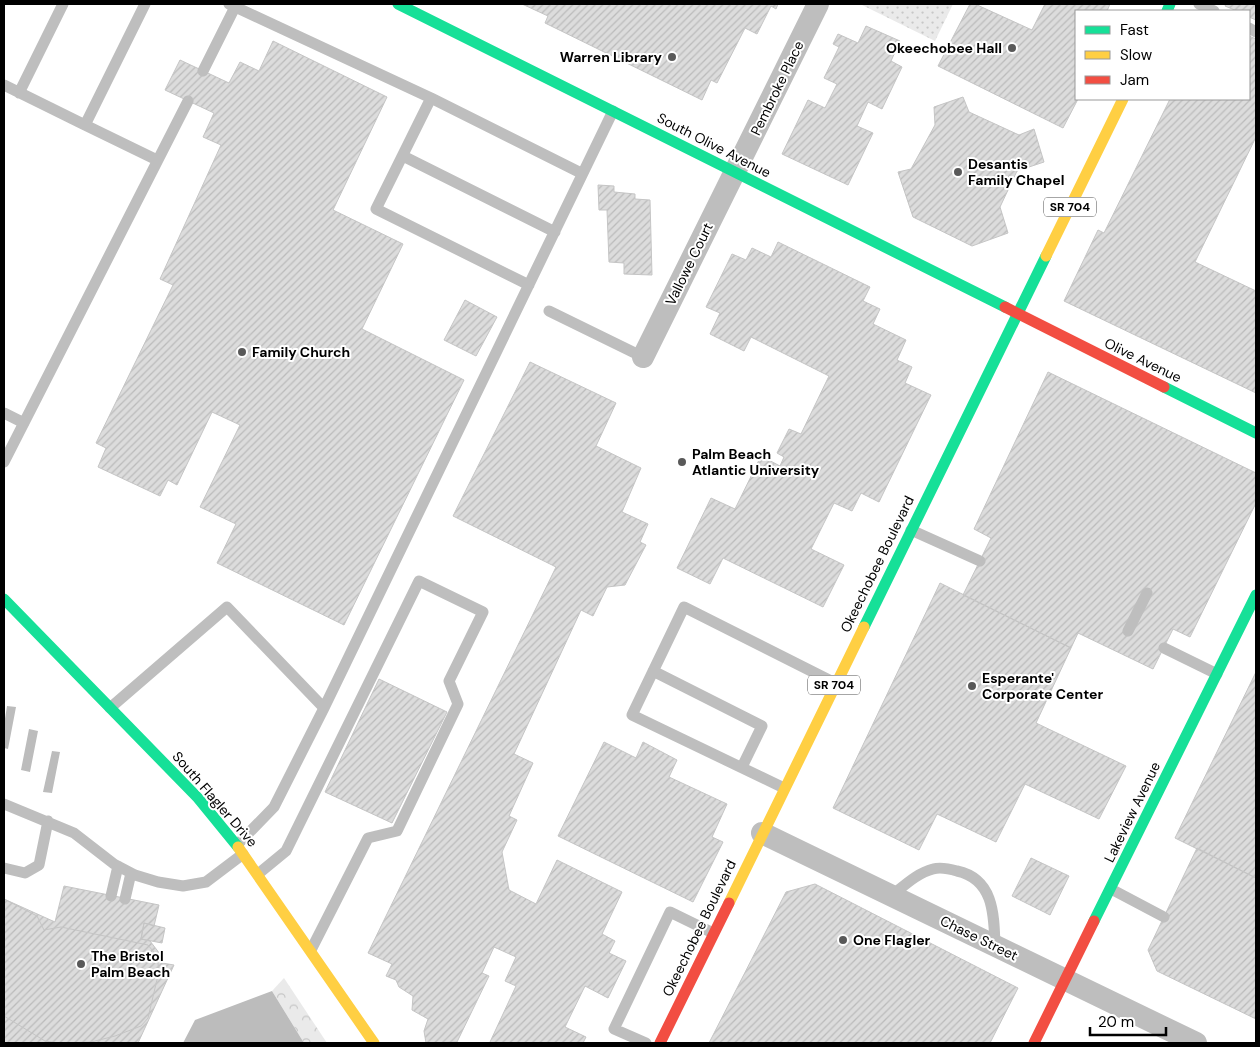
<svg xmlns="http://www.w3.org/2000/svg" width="1260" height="1047" viewBox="0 0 1260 1047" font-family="'DM Sans',sans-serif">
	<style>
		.grass { fill: url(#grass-dots) }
		.park { fill: url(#park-crowns) }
		.water { fill: #bcbcbc }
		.building { fill: url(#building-hatch); stroke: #c5c5c5 }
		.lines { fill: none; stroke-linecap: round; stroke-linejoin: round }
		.lane { stroke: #bebebe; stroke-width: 11 }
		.street { stroke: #bebebe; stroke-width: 22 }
		.fast { stroke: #16e098; stroke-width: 11 }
		.slow { stroke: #ffcf43; stroke-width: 11 }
		.jam { stroke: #f24e42; stroke-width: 11 }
		.poi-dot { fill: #595959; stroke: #fff; stroke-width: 2 }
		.labels { text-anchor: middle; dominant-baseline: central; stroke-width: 4; stroke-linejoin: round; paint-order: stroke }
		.shield { fill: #fff; stroke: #4c4c4c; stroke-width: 1 }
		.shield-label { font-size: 12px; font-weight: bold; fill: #000 }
		.poi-label { font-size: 14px; font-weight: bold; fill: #000; stroke: #fff; text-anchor: start }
		.street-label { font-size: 14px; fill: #000; stroke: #fff }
	</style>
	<defs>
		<pattern id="grass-dots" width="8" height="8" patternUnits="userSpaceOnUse" patternTransform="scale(1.25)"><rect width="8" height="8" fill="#eaeaea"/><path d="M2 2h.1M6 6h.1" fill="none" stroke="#c7c7c7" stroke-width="1.8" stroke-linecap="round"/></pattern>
		<pattern id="park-crowns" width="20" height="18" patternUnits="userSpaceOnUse" patternTransform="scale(1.25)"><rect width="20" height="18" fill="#eaeaea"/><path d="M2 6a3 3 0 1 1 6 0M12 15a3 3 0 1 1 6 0" fill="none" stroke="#c7c7c7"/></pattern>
		<pattern id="building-hatch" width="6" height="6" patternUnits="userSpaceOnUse" patternTransform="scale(1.25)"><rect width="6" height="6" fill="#dcdcdc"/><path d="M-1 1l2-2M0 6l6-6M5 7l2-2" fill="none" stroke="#bbb"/></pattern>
	</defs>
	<rect width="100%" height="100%" fill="#fff"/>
	<path class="grass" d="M860 4H953L935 41Z"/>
	<path class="park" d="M284 978 327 1043H304L272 991Z"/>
	<path class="water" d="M7 706 16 707 8 749 4 748V725Z
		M29 729 38 731 30 772 21 770Z
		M52 751 60 752 52 793 43 792Z
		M272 991 304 1043H183L195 1020Z"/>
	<path class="building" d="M522 4H778L776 9 771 6 757 34 745 28 717 83 711 80 702 100 545 23 548 16Z
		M970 4H975L1032 30 1045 4H1110L1107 11H1076V99H1078L1063 128 938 66Z
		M1226 4H1256V20L1249 17V11H1237L1225 6Z
		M866 26 900 41 891 61 902 67 882 109 868 102 857 126 873 133 848 185 782 154 808 100 825 108 837 84 824 78 839 47 833 44 838 34 858 43Z
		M1249 36 1256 39V137L1195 262 1256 291V393L1064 301 1098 230 1104 233 1170 99H1249Z
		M273 41 387 97 333 210 403 244 362 329 464 380 344 625 217 563 236 524 200 507 240 425 212 412 177 485 168 480 160 496 98 467 106 448 96 443 173 285 160 279 221 145 203 137 214 113 165 90 180 60 229 83 240 62 259 71Z
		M963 97 969 112 1019 135 1034 129 1044 162 1017 171 1000 207 1008 233 972 246 913 217 898 172 911 169 935 125 934 107Z
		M598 185 614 186V192L635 194V199L650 200 652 275 624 274V263L609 262 607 210H599Z
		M778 242 870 287 863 301 880 309 873 324 906 340 897 360 912 367 905 383 931 395 879 502 861 493 852 511 834 503 811 549 844 565 823 607 723 558 710 584 677 568 711 498 735 509 761 456 780 466 784 457 777 453 789 429 801 434 829 376 751 337 744 351 710 334 720 313 706 307 732 254 746 260 752 248 771 257Z
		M465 300 497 317 476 356 444 340Z
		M530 362 616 403 596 446 641 468 622 512 648 524 640 542 646 545 625 585 607 587 593 616 581 610 514 754 533 763 509 816 517 820 502 852 509 890 536 904 557 860 622 892 602 934 615 941 609 953 626 961 608 998 585 986 565 1027 586 1037 583 1043H491L490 1042 516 986 505 981 516 957 494 947 482 973 489 976 457 1042 426 1043 424 1031 428 1019 412 1010 413 996 399 987 396 980 386 976 392 964 368 953 556 567 453 516Z
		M1048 372 1256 473V503L1190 637 1173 629 1153 669 1078 633 1071 648 963 595 991 538 974 529Z
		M940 583 1071 648 1036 723 1126 766 1099 819 1025 784 996 842 937 814 919 850 833 808Z
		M1256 672V878L1175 838Z
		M379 679 447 712 392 823 325 792Z
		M604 742 636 758 643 742 677 760 669 777 727 804 712 837 723 842 693 902 558 836Z
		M1197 848 1256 878V1019L1157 971 1148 950Z
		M1031 858 1069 876 1050 915 1012 896Z
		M815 884 1018 988 990 1043H709L786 892Z
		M64 886 159 905 154 926 144 923 141 939 150 941 160 954 162 963 174 965 138 1043H4V899L55 922Z
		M4 899 37 916 44 930 61 927 148 945 157 956 159 971 148 1018 141 1026 115 1036 91 1042 59 1043 45 1041 4 1016Z
		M144 923 165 928 162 943 141 939Z"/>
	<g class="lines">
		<path class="lane" d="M145 4 85 125 157 160
			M229 4 431 98
			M1199 4 1214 11
			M1249 28 1256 32
			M203 71 235 7
			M4 85 85 125
			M19 93 63 4
			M403 156 555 232
			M529 285 376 209 431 98 581 173
			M549 311 643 357
			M4 413 24 423
			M4 462 188 101
			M911 530 980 561
			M1128 631 1147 593
			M1164 648 1217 674
			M653 671 762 726 742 767
			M110 708 227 607 324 708
			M784 788 632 715 684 607 835 683
			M4 804 74 833 114 864 135 875 158 882 183 886 206 882 243 854
			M237 845 274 807 324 708 613 111
			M4 868 25 873 39 865 48 821
			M258 874 286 851 419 581 483 612 449 681 458 704 397 831 368 838 311 950
			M1111 889 1164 917
			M111 896 118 866
			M891 896C904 886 917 873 933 869 940 867 950 869 957 871 994 879 994 915 995 946
			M125 899 131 873
			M646 1043 614 1029 670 912 713 933"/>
		<path class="street" d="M643 357 818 4
			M762 833 1196 1043"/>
		<path class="fast" d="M398 4 1005 307
			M1167 11 1170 4
			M1164 387 1256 433
			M4 599 198 798 238 847
			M864 627 1046 256
			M1094 921 1256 595"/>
		<path class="slow" d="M1046 256 1123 99
			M238 847 374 1043
			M729 903 864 627"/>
		<path class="jam" d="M1005 307 1164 387
			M660 1043 729 903
			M1034 1043 1094 921"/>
	</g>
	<g class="poi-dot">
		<circle cx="1012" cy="48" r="5"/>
		<circle cx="672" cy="57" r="5"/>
		<circle cx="958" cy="172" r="5"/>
		<circle cx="242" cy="352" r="5"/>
		<circle cx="682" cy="462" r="5"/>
		<circle cx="972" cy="686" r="5"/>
		<circle cx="843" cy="940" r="5"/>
		<circle cx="81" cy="964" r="5"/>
	</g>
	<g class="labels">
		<g class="shield">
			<rect x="1044" y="197.5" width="52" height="19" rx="4"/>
			<rect x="808" y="675.5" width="52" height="19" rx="4"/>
		</g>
		<g class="shield-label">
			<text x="1070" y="207">SR 704</text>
			<text x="834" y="685">SR 704</text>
		</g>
		<g class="poi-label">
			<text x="1002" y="48" text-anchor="end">Okeechobee Hall</text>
			<text x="662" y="57" text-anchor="end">Warren Library</text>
			<text x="968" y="164">Desantis<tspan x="968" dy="16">Family Chapel</tspan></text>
			<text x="252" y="352">Family Church</text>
			<text x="692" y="454">Palm Beach<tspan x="692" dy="16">Atlantic University</tspan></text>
			<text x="982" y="678">Esperante'<tspan x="982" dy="16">Corporate Center</tspan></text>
			<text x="853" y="940">One Flagler</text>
			<text x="91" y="956">The Bristol<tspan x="91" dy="16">Palm Beach</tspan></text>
		</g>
		<g class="street-label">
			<text transform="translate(777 88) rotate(-64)">Pembroke Place</text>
			<text transform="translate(714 145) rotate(27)">South Olive Avenue</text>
			<text transform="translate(689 264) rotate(-64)">Vallowe Court</text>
			<text transform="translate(1143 360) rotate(26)">Olive Avenue</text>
			<text transform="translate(877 564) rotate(-64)">Okeechobee Boulevard</text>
			<text transform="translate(215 799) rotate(49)">South Flagler Drive</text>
			<text transform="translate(1132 812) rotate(-64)">Lakeview Avenue</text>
			<text transform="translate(699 928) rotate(-64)">Okeechobee Boulevard</text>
			<text transform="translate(979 938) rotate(26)">Chase Street</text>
		</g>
	</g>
	<rect width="1260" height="1047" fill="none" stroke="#000000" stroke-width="10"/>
	<rect x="1075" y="10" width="175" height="90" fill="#ffffff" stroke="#999999"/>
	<rect x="1085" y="26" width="25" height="8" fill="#16e098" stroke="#999999"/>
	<text x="1120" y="35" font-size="15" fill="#000000">Fast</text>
	<rect x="1085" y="51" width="25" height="8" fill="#ffcf43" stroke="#999999"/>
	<text x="1120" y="60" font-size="15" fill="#000000">Slow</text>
	<rect x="1085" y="76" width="25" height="8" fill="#f24e42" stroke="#999999"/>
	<text x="1120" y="85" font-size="15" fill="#000000">Jam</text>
	<path d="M1090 1027v8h76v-8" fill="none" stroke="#000000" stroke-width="2.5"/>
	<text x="1098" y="1027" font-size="15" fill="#000000" stroke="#ffffff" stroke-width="4" paint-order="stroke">20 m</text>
</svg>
